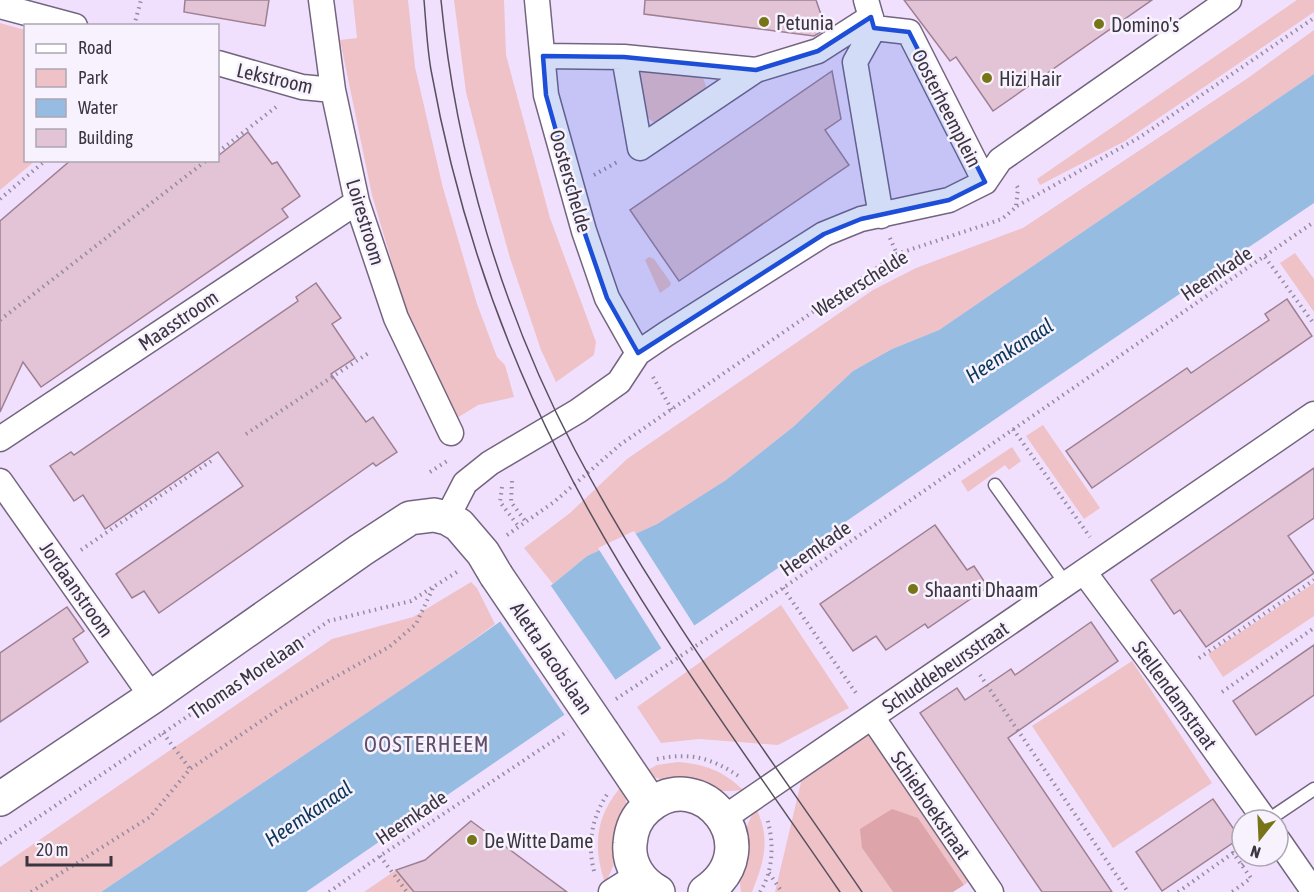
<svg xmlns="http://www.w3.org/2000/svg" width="1314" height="892" viewBox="0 0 1314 892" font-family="'Asap Condensed',sans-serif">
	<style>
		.green { fill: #eec2c6 }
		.forest { fill: #dda5aa }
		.water { fill: #96bde1 }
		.pier { fill: #f0e0fe }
		.building { fill: #e3c3d6; stroke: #9d8092; stroke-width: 1.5 }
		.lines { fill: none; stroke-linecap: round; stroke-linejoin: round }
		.lane-casing { stroke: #73657f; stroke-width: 15 }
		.street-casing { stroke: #73657f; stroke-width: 27 }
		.secondary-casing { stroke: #73657f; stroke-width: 36 }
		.path { stroke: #968ba0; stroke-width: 4; stroke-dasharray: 1.5 4.5; stroke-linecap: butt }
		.lane { stroke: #fff; stroke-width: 12 }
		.street { stroke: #fff; stroke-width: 24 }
		.secondary { stroke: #fff; stroke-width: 33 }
		.tram { stroke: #58505f; stroke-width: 1.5 }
		.secondary-bridge-casing { stroke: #73657f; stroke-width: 36; stroke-linecap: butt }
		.secondary-bridge { stroke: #fff; stroke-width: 33 }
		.marked { fill: #1d4ed8; fill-opacity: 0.2; stroke: #1d4ed8; stroke-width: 4.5; stroke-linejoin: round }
		.poi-dot { fill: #787519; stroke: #f8f2fe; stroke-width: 2 }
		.labels { text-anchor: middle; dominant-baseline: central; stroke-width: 5; stroke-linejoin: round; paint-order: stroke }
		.poi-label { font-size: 20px; fill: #3b3541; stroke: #f8f2fe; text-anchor: start }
		.street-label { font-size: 20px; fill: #3b3541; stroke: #f8f2fe }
		.water-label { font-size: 21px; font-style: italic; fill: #093759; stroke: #f8f2fe }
		.quarter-label { font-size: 22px; letter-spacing: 1.5px; fill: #5d4f68; stroke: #f8f2fe }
	</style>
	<rect width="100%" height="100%" fill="#f0e0fe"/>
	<path class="green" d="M353 0H408L415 67 443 188 477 304 497 357 505 365 514 397 478 405 457 418 410 324 372 195 340 40 357 38Z
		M454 0H504L506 55 550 218 596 342 594 355 556 382 541 350 510 258 489 182 466 92Z
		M1297 0H1314V12L1125 141 1040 185 1037 179Z
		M0 23 25 30 26 160 35 161 0 190Z
		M1314 30V74L939 330 892 349 853 371 793 427 726 480 657 524 587 556 553 584 524 548 570 513 627 459 873 290 916 268 1023 228 1248 78Z
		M646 70 703 78 707 89 660 122H653L647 117 639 74Z
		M1295 253 1314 279V312L1280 263Z
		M649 257 654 259 671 283 670 286 660 293 645 260Z
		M1043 425 1100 508 1084 519 1026 436Z
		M1012 447 1021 461 1009 470 1005 465 968 492 961 481Z
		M471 582 477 588 495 624 460 650 101 892H0V867L332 639 413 617Z
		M1314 583V616L1223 677 1208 654Z
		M781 605 849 708 778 745 699 739 661 743 637 707Z
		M1132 661 1212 783 1113 848 1032 726Z
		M870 734 968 882 964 885 918 818 862 848 893 892H775L802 778Z
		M678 762C704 764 724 771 743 790 712 794 680 786 651 776L648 770 657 765Z
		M619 789 625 793C630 815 617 865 605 883 593 847 595 819 619 789Z
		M756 808C771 839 764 862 752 892H741C737 865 741 831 756 808Z
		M396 870 414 892H364Z"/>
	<path class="forest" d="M892 809 918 818 964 885 953 892H893L862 848 860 829Z"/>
	<path class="water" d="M1314 74V203L1023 400 306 892H101L460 650 553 584 587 556 657 524 726 480 793 427 853 371 892 349 939 330Z"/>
	<path class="pier" d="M634 531 696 628 663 651 598 548Z
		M549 583 617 682 566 717 498 618Z"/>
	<path class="building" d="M185 0H269L265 26 184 12Z
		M645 0H816L826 29 814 36 644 14Z
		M904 0H1152L993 111 956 57 950 61Z
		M832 71 841 119 825 130 849 165 679 281 630 210Z
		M248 132 272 164 277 162 300 196 282 209 288 217 41 387 23 362 0 412V221L71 160H218V156Z
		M316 283 341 318 332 324 355 358 331 374 366 422 373 417 397 452 376 466 373 463 356 475 159 613 144 591 132 598 116 574 243 486 218 452 105 529 83 495 74 501 50 466 71 452 74 455 298 301 296 297Z
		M1287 299 1312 336 1092 488 1066 451 1187 368 1191 373 1210 360 1269 320 1265 314Z
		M1314 468V518L1288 536 1314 573 1206 647 1180 610 1174 614 1151 580Z
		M935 525 967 570 974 566 988 587 928 628 925 624 886 650 876 636 853 651 820 604Z
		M67 607 84 631 73 639 88 662 0 722V653Z
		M1091 622 1118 661 1008 738 1112 892H1042L920 713 957 688 965 700 1011 669 1015 675Z
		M1314 645V695L1256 735 1233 701Z
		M1213 799 1240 838 1162 891 1136 852Z
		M471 821 567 892H414L396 870 425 860Z"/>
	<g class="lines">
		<g class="lane-casing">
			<path id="lane" d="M995 485 1066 584
				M1268 820 1314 789"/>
		</g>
		<g class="street-casing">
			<path id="street" d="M321 0 333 90 357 202 396 318 451 433
				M537 0 546 95 584 231 607 298 638 353
				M866 0 874 28 855 62 881 216
				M0 6 75 26
				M874 28 909 32 985 182
				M543 56 624 57 756 70
				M624 57 640 148 756 70 818 51 871 17
				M218 63 302 87 333 90
				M0 439 357 202
				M0 481 152 697
				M447 518 465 483 490 463 578 411 619 382 638 353 666 334 824 234 861 219 949 200 985 182 1000 160 1229 0
				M1084 572 1182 704 1265 820
				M872 717 991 892
				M724 818 1314 414
				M1278 840 1314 892
				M611 892 638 875"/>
		</g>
		<g class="secondary-casing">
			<path id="secondary" d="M603 733 651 804
				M0 799 152 697 361 550 410 518 434 515 447 518 459 525 483 553 496 575
				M658 892C641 883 628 865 630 844 631 830 636 817 647 808 701 760 771 848 705 892"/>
		</g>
		<path class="path" d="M134 26 141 0
			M218 152 276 107
			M594 175 619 161
			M0 199 46 160
			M1017 206 1140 137 1314 18
			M890 238 897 254
			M1265 257 1314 324
			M0 320 207 160
			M653 377 672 410
			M1013 429 1090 537
			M246 434 370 352
			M430 472 447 461
			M512 481 511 502 526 522
			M502 487 500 502 519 527
			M507 535 554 502 621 444 897 254 1002 219 1016 207 1018 188 1015 183
			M81 550 214 459
			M783 588 858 696
			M1199 658 1314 580
			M980 675 1128 892
			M1222 692 1314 628
			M616 699 783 588 1314 222
			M163 733 190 769
			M657 759C691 752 712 758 740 777
			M0 843 329 621 411 601 460 570
			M380 856 407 892
			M1242 865 1253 856
			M594 871C587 843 592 817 608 793
			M769 873 782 892
			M31 892 150 817 190 769 285 705 389 647 416 624 433 588
			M329 892 380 856 568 731
			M760 892C774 869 774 843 767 818
			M1178 892 1233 853 1251 878 1232 892"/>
		<use href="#lane" class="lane"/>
		<use href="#street" class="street"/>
		<use href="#secondary" class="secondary"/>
		<path class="tram" d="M424 0C426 23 427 47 431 70 455 203 498 333 559 454 636 608 743 750 840 892
			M441 0C456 156 502 311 575 450 657 605 763 747 862 892"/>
		<g class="secondary-bridge-casing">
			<path id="secondary-bridge" d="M496 575 603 733"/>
		</g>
		<use href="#secondary-bridge" class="secondary-bridge"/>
	</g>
	<path class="marked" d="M871 17 874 28 909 32 985 182 949 200 861 219 824 234 638 353 607 298 584 231 546 95 543 56 624 57 756 70 818 51Z"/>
	<g class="poi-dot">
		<circle cx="764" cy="22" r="6"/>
		<circle cx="1099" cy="24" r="6"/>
		<circle cx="987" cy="78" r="6"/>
		<circle cx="913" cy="589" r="6"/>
		<circle cx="472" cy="840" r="6"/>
	</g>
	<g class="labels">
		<g class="poi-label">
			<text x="776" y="22">Petunia</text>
			<text x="1111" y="24">Domino's</text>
			<text x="999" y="78">Hizi Hair</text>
			<text x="925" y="589">Shaanti Dhaam</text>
			<text x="484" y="840">De Witte Dame</text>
		</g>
		<g class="street-label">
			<text transform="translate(275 78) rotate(13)">Lekstroom</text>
			<text transform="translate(947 108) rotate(63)">Oosterheemplein</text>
			<text transform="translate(571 181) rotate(74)">Oosterschelde</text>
			<text transform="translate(366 222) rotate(73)">Loirestroom</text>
			<text transform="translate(1216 273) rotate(-34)">Heemkade</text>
			<text transform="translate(860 283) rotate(-32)">Westerschelde</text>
			<text transform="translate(178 320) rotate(-34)">Maasstroom</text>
			<text transform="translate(815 548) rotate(-35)">Heemkade</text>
			<text transform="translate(77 589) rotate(55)">Jordaanstroom</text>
			<text transform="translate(552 658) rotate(56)">Aletta Jacobslaan</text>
			<text transform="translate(945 667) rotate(-34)">Schuddebeursstraat</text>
			<text transform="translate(246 677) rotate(-34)">Thomas Morelaan</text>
			<text transform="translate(1175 695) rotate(54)">Stellendamstraat</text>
			<text transform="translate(931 805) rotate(56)">Schiebroekstraat</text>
			<text transform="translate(411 817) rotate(-34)">Heemkade</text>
		</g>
		<g class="water-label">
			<text transform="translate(1009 350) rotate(-33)">Heemkanaal</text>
			<text transform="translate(308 813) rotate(-34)">Heemkanaal</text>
		</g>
		<g class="quarter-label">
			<text x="427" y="744">OOSTERHEEM</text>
		</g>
	</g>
	<rect x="24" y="24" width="195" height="138" fill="#f8f2fe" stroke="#aca6b2" stroke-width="1.5"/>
	<rect x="36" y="44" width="30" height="9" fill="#ffffff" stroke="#aca6b2" stroke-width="1.5"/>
	<text x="78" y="54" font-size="18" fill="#3b3541">Road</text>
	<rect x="36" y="69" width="30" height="18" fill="#eec2c6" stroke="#aca6b2" stroke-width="1.5"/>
	<text x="78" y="84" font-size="18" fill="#3b3541">Park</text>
	<rect x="36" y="99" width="30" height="18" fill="#96bde1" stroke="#aca6b2" stroke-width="1.5"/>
	<text x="78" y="114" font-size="18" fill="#3b3541">Water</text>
	<rect x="36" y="129" width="30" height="18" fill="#e3c3d6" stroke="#aca6b2" stroke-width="1.5"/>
	<text x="78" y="144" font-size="18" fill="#3b3541">Building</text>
	<g transform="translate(1260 838) rotate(198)"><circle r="28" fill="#f8f2fe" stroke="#aca6b2" stroke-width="1.5"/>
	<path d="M0-4.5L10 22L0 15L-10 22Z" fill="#787519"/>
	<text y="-9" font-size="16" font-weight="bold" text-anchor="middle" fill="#3b3541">N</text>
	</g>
	<path d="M27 856v9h84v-9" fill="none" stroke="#3b3541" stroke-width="3"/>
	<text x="36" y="856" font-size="18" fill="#3b3541" stroke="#f8f2fe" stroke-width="4.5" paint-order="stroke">20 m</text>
</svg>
